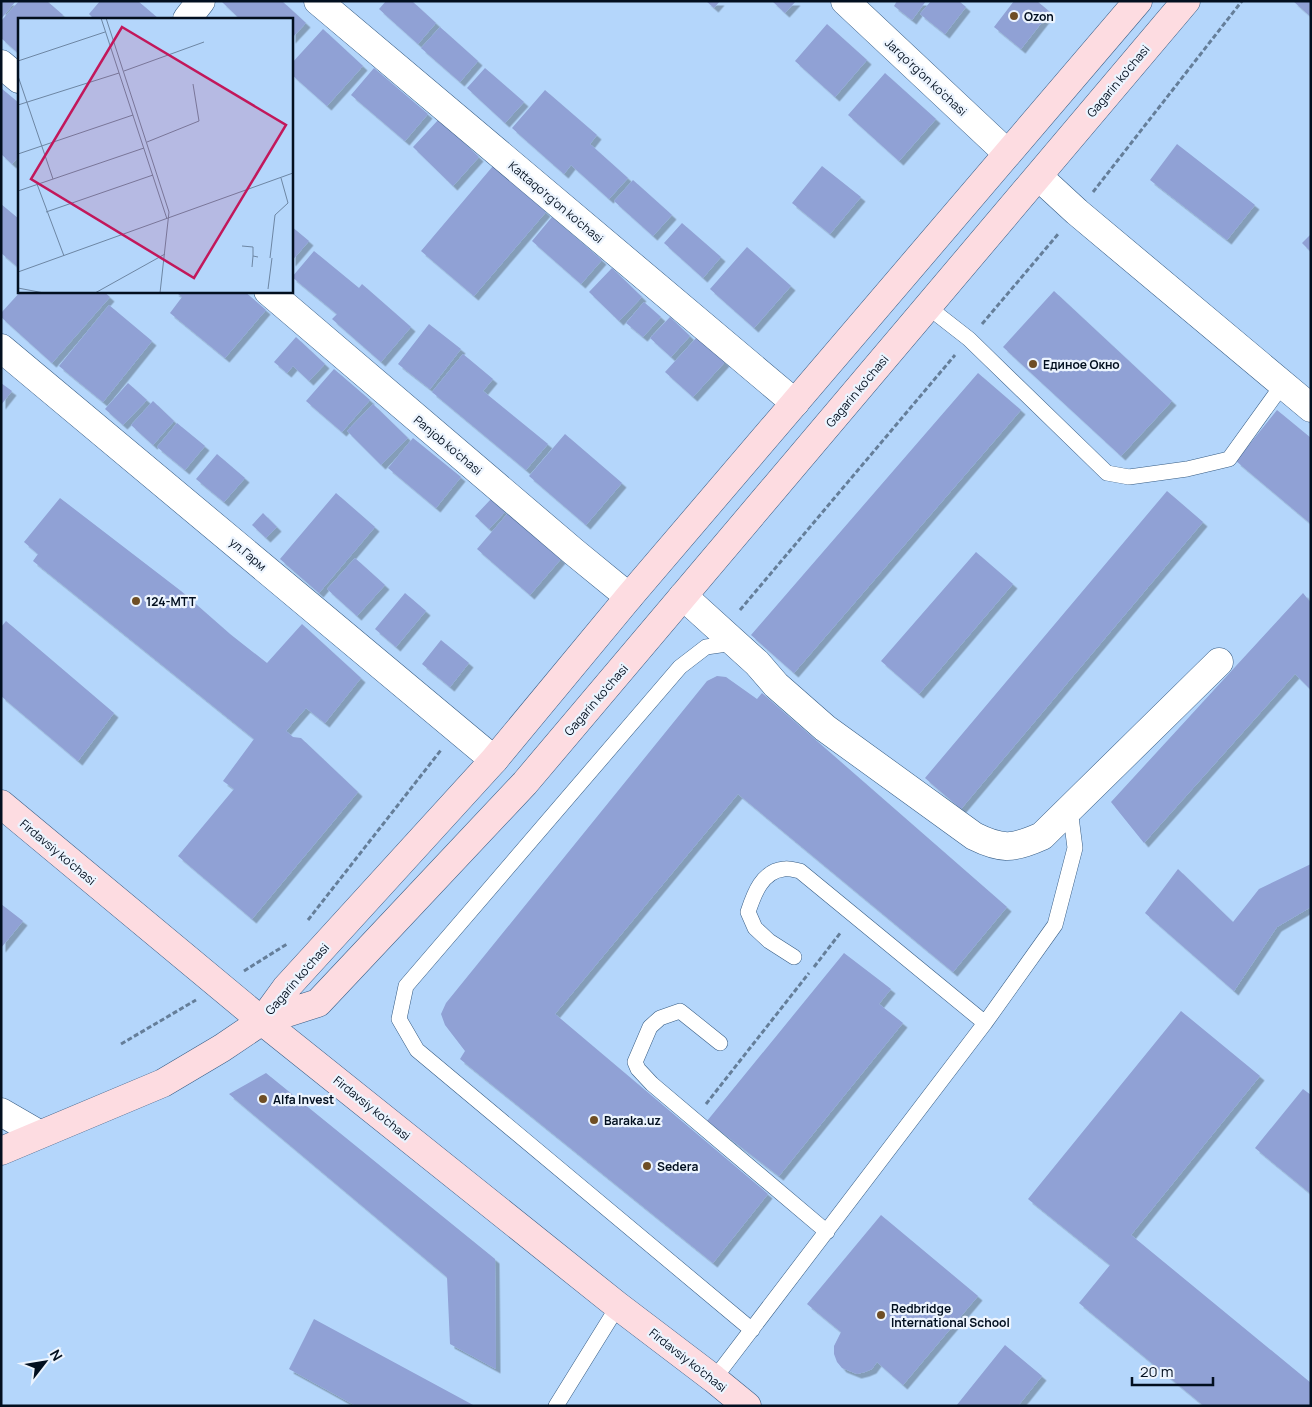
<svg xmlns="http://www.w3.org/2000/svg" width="1312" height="1407" viewBox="0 0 1312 1407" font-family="Manrope,sans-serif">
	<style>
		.building { fill: #90a1d5; filter: url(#shadow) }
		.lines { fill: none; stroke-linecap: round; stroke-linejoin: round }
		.service-casing { stroke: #365c84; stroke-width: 16 }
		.minor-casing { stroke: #365c84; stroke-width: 29 }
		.secondary-casing { stroke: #365c84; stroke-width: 29 }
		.path { stroke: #657e99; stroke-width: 3; stroke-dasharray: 5 2.5; stroke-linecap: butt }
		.service { stroke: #fff; stroke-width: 15 }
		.minor { stroke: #fff; stroke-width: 28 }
		.secondary { stroke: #fddce1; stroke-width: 28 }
		.poi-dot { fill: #6f4e25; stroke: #ecf4fe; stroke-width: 2 }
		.labels { text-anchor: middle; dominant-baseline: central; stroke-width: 4.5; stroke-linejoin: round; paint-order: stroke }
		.poi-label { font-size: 12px; font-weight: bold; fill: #020f1f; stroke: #ecf4fe; text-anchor: start }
		.street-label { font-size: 12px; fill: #020f1f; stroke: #ecf4fe }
		.inset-road { fill: none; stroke: #6d86a3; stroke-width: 1 }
		.view { fill: #c2185b; fill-opacity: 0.15; stroke: #c2185b; stroke-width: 2.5 }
		.inset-edge { fill: none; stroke: #020f1f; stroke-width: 2.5 }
	</style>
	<defs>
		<filter id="shadow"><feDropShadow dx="4.5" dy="4.5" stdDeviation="0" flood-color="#0004"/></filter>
	</defs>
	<rect width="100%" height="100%" fill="#b4d6fb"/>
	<path class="building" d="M1 1H16L1 19Z
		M19 1H47L63 15 60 19H19V54L1 38V21Z
		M100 1H138L159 19H94L89 14Z
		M223 1H282L306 23 291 39V19H240L222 2Z
		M386 1H412L436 23 418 44 379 9Z
		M706 1H720L714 8Z
		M772 1H796L785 13Z
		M897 1H926L912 20 894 6Z
		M931 1H959L966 7 945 34 920 14Z
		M1014 1H1037L1050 12 1021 49 994 27Z
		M1293 1H1311V17Z
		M827 24 867 60 835 97 795 61Z
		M440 27 478 61 460 82 421 48Z
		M323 29 363 66 327 106 291 74V64Z
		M374 68 428 114 405 141 351 95Z
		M485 68 524 102 505 123 467 88Z
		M885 73 936 119 899 161 848 115Z
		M1 88 19 103V156L12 164 1 154Z
		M545 90 597 135 590 144 628 178 609 199 571 165 564 174 512 128Z
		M439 119 479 157 453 186 413 147Z
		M1177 144 1255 205 1227 240 1150 180Z
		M493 166 546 212 474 296 421 251Z
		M822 166 861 197 830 234 792 203Z
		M633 180 672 215 653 236 614 201Z
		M1 204 19 219V268L1 253Z
		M552 217 602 260 581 284 532 241Z
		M682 223 721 257 703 278 664 243Z
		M291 226 309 241 291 262Z
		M1311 234V252L1302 243Z
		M747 247 791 286 754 328 710 289Z
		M314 251 359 288 362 284 411 327 381 362 332 319 337 314 292 277Z
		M612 268 642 297 619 321 589 292Z
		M21 291H103L110 297 52 363 1 317V313Z
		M174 291H244L266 310 225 358 170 313 182 297Z
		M1054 291 1172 401 1121 456 1003 347Z
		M644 302 661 317 643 337 626 323Z
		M109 305 152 341 103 402 59 366Z
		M670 317 690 336 671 357 650 338Z
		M429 324 461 349 430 389 398 364Z
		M296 337 325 364 309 381 293 366 287 373 274 362Z
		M697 337 725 362 693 397 665 372Z
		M463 354 493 379 483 391 548 444 526 470 432 392Z
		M334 369 370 400 342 432 306 401Z
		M978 373 1021 410 794 673 751 635Z
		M1 383 12 391 1 405Z
		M128 383 147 400 123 425 105 409Z
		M153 401 174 421 153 445 131 425Z
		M373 404 408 438 381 465 347 431Z
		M1277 410 1311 438V524L1236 461Z
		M177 423 205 446 185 470 157 447Z
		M565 434 622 483 586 525 529 476Z
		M413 438 461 477 436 508 388 468Z
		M217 454 245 478 224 502 196 479Z
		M1167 491 1203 522 961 809 925 778Z
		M336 493 375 527 319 593 280 559Z
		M60 498 181 591 230 634 267 663 302 624 361 678 325 723 306 708 286 731 293 737 301 738 358 792 252 919 178 856 234 789 223 781 254 739 33 561 38 554 24 542Z
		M491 499 505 512 489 529 475 516Z
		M263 513 277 527 266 538 252 525Z
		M508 513 561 559 530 595 477 549Z
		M976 552 1013 584 919 694 881 661Z
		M355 558 385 585 357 616 327 589Z
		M405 593 426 611 396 647 375 629Z
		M1303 593 1311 603V690L1295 674 1144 843 1111 802Z
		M6 621 114 713 78 761 1 696V627Z
		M441 640 469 663 450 687 422 664Z
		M717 676 726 677 757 699 762 693 1007 907 953 972 738 794 555 1014 768 1194 713 1263 460 1059 465 1051 445 1025 441 1014 446 1003 707 681Z
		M1311 864V907L1277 927 1234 991 1145 913 1178 869 1233 922 1259 889Z
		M1 904 23 921 1 948Z
		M844 953 891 989 879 1004 903 1023 779 1176 707 1121Z
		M1181 1011 1260 1076 1131 1235 1311 1383V1406H1204L1079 1303 1110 1265 1028 1199Z
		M266 1073 495 1259 496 1369 450 1344 447 1277 229 1094Z
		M1303 1089 1311 1095V1194L1255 1148Z
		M881 1215 978 1296 903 1385 877 1362 872 1369 865 1372 857 1374 842 1368 837 1362 834 1354V1346L841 1332 807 1304Z
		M314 1319 475 1406H356L289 1369Z
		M1005 1345 1042 1376 1018 1406H956Z"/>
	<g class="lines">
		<g class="service-casing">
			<path id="service" d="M928 307 969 339 1107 473 1129 477 1187 469 1229 459 1283 384
				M734 643 706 647 680 667 406 986 399 1019 417 1050 752 1330
				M794 957 769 941 755 928 748 912C754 894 762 871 784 869 789 868 795 870 800 871L985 1023
				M720 1043 680 1011 660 1018 650 1027 635 1062 638 1069 652 1084 827 1232
				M714 1379 985 1023 1055 925 1075 848 1070 809
				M556 1406 618 1306"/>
		</g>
		<g class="minor-casing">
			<path id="minor" d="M318 1 795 403
				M845 1 1007 153
				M187 19 201 1
				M1 64 19 79
				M1039 177 1077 212 1311 408
				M268 291 574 552 629 597
				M1 348 494 760
				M683 596 757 663 776 685 825 728 974 836C1002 850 1013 849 1042 836L1219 662
				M1 1112 39 1134"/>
		</g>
		<g class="secondary-casing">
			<path id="secondary" d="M1 804 262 1021 618 1306 714 1379 747 1406
				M262 1021 318 1003 525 783 1186 1
				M1 1151 163 1083 222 1048 262 1021 286 988 494 760 629 597 1138 1"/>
		</g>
		<path class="path" d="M1093 192 1242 1
			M982 324 1059 233
			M740 610 955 355
			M308 920 441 750
			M814 967 841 932
			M244 971 287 944
			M121 1044 196 1000
			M706 1104 809 973"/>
		<use href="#service" class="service"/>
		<use href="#minor" class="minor"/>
		<use href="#secondary" class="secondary"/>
	</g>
	<g class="poi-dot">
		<circle cx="1014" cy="16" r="5"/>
		<circle cx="1033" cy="364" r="5"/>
		<circle cx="136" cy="601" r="5"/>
		<circle cx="263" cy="1099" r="5"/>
		<circle cx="594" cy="1120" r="5"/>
		<circle cx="647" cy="1166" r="5"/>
		<circle cx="881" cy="1315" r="5"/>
	</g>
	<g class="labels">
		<g class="poi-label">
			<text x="1024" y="16">Ozon</text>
			<text x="1043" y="364">Единое Окно</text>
			<text x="146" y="601">124-MTT</text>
			<text x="273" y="1099">Alfa Invest</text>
			<text x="604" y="1120">Baraka.uz</text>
			<text x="657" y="1166">Sedera</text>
			<text x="891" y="1308">Redbridge<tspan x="891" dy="14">International School</tspan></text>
		</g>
		<g class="street-label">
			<text transform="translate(926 77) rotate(43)">Jarqo'rg'on ko'chasi</text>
			<text transform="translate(1118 81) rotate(-50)">Gagarin ko'chasi</text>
			<text transform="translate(556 202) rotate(40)">Kattaqo'rg'on ko'chasi</text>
			<text transform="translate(857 391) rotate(-50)">Gagarin ko'chasi</text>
			<text transform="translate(448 445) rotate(40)">Panjob ko'chasi</text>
			<text transform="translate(248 554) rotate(40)">ул.Гарм</text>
			<text transform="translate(596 700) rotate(-49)">Gagarin ko'chasi</text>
			<text transform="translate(58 852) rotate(40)">Firdavsiy ko'chasi</text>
			<text transform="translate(297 979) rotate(-49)">Gagarin ko'chasi</text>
			<text transform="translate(372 1108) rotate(39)">Firdavsiy ko'chasi</text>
			<text transform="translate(688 1360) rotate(38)">Firdavsiy ko'chasi</text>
		</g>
	</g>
	<g transform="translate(18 18)">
		<rect width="275" height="275" fill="#b4d6fb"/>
		<path class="inset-road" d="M83 0 149 201M88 0 151 194 142 275M0 43 87 14M106 53 186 24M0 58 35 161M0 87 101 55M129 124 181 103 175 66M0 136 115 97M19 166 46 238M0 173 126 130M28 194 135 157M224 228 235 229V238M252 240 257 197 270 185 263 160M234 249 235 238 240 239M0 254 275 155M0 270 26 275M250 271 254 240M77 275 147 236"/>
		<path class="view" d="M104 9 268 107 176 260 13 161Z"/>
		<rect width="275" height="275" class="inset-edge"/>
	</g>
	<rect width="1312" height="1407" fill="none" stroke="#020f1f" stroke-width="5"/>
	<g transform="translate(45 1362) rotate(59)" stroke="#ecf4fe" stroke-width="4" paint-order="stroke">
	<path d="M0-4L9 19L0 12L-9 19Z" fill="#020f1f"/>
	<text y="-8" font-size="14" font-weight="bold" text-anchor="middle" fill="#020f1f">N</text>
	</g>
	<path d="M1132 1377v8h81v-8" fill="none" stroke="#020f1f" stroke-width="2.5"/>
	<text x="1140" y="1377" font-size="15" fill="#020f1f" stroke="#ecf4fe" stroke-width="4" paint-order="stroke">20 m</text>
</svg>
